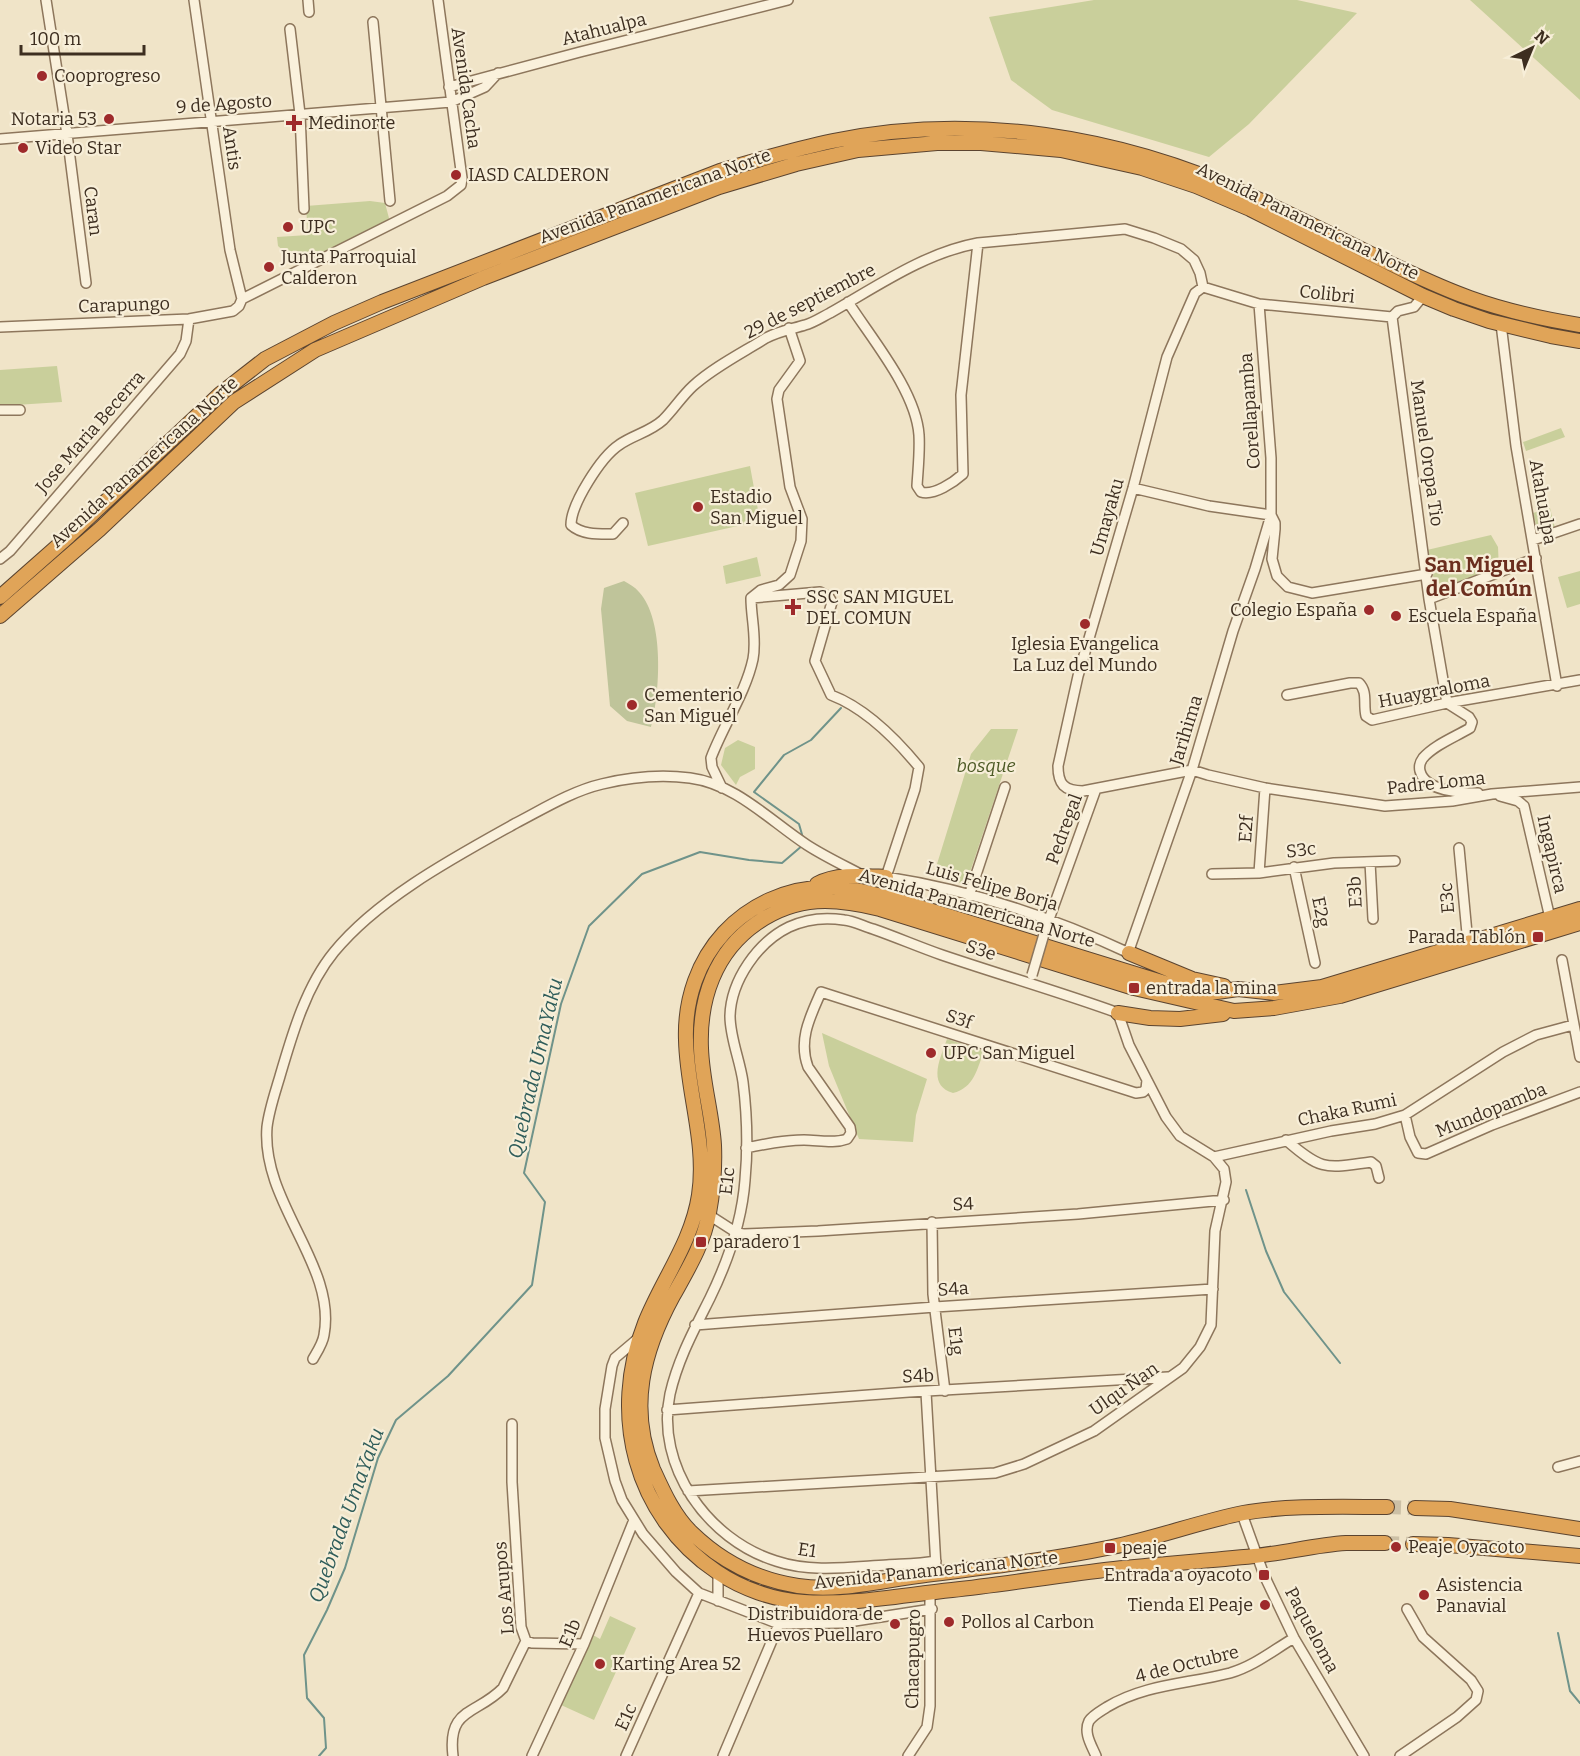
<svg xmlns="http://www.w3.org/2000/svg" width="1580" height="1756" viewBox="0 0 1580 1756" font-family="Bitter,serif">
	<style>
		.green { fill: #c9cf9b }
		.cemetery { fill: #bfc49a }
		.lines { fill: none; stroke-linecap: round; stroke-linejoin: round }
		.stream { stroke: #6f938a; stroke-width: 2 }
		.highway-tunnel { stroke: #ccc0a6; stroke-width: 14; stroke-dasharray: 14 7; stroke-linecap: butt }
		.minor-casing { stroke: #8d765c; stroke-width: 12 }
		.highway-casing { stroke: #5b4430; stroke-width: 16 }
		.minor { stroke: #faf1dc; stroke-width: 9 }
		.highway { stroke: #e0a458; stroke-width: 14 }
		.minor-bridge-casing { stroke: #8d765c; stroke-width: 12; stroke-linecap: butt }
		.minor-bridge { stroke: #faf1dc; stroke-width: 9 }
		.poi-dot { fill: #9e2a2b; stroke: #f7eed8; stroke-width: 2 }
		.labels { text-anchor: middle; dominant-baseline: central; stroke-width: 4.5; stroke-linejoin: round; paint-order: stroke }
		.street-label { font-size: 18px; fill: #3d2e20; stroke: #f7eed8 }
		.poi-label { font-size: 18px; fill: #3d2e20; stroke: #f7eed8; text-anchor: start }
		.park-label { font-size: 18px; font-style: italic; fill: #4d5a26; stroke: #f7eed8 }
		.water-label { font-size: 20px; font-style: italic; fill: #2f5d5a; stroke: #f7eed8 }
		.quarter-label { font-size: 21px; font-weight: bold; fill: #6b2e1e; stroke: #f7eed8 }
	</style>
	<rect width="100%" height="100%" fill="#f0e4c8"/>
	<path class="green" d="M1094 0H1297L1357 13 1249 124 1209 157 1052 110 1011 80 989 17Z
		M1470 0H1580V100Z
		M370 201 385 203 390 222 302 267 278 246 277 237 308 235 306 206Z
		M57 366 62 402 0 406V370Z
		M1561 428 1565 437 1526 451 1523 442Z
		M750 466 760 521 648 546 635 493Z
		M1550 508 1555 528 1538 532 1533 513Z
		M1491 535 1498 547 1499 570 1437 593 1427 550Z
		M757 557 761 576 726 584 723 566Z
		M1580 571V604L1567 608 1558 577Z
		M991 729H1018L966 884 933 877 971 754Z
		M738 740 755 747V769L740 777 736 785 721 765 725 748Z
		M822 1033 927 1079 916 1115 913 1142 859 1139 829 1066Z
		M947 1039 984 1051C977 1069 974 1088 953 1093 926 1085 941 1057 947 1039Z
		M610 1616 636 1628 594 1720 561 1705 593 1635 600 1639Z"/>
	<path class="cemetery" d="M624 581C629 584 635 587 639 592 665 620 660 693 651 727L627 721 610 706 601 609 604 588Z"/>
	<g class="lines">
		<path class="stream" d="M803 838 799 824 754 792 784 755 811 740 841 708
			M1246 1190 1266 1251 1284 1292 1340 1363
			M1558 1633 1570 1691 1580 1703
			M319 1756 326 1748 324 1718 307 1698 304 1655 327 1610 345 1568 378 1458 396 1420 448 1376 532 1285 545 1202 524 1173 561 1004 589 926 642 874 700 852 749 860 782 863 803 845"/>
		<path class="highway-tunnel" d="M1387 1507 1415 1508
			M1385 1543 1413 1544"/>
		<g class="minor-casing">
			<path id="minor" d="M46 0 67 134 86 283
				M194 0 230 250 242 299
				M308 0 309 12
				M373 22 390 201
				M290 29 300 114 304 209
				M449 87 580 52 788 0
				M0 139 451 102 485 87 498 73
				M242 299 447 196 461 185 462 178 438 0
				M848 302C871 338 916 391 919 435 920 452 918 469 917 486L921 492C934 496 954 482 963 474L961 395 978 243
				M1259 304 1271 458V515L1275 523V529L1272 559 1277 576 1288 587 1312 593 1427 574
				M1392 317 1259 304 1203 287 1195 293 1167 357 1133 488 1078 676 1058 766C1058 784 1064 791 1083 791L1192 770 1208 775 1265 788 1385 806 1452 801 1492 794 1580 787
				M1392 317 1429 599 1447 703 1469 717 1472 722 1470 728C1455 737 1434 745 1423 758 1420 762 1419 767 1420 771 1425 791 1461 793 1478 793
				M1392 317 1398 311 1414 307 1423 296
				M1501 324 1516 446 1557 686
				M0 327 189 319 233 311 239 306 242 299
				M0 410H20
				M623 523 613 534C599 534 582 535 571 525 571 504 601 457 619 445 633 435 650 432 663 420 674 409 682 396 693 386 714 367 742 353 766 338 779 331 792 329 805 325 813 323 822 317 830 313 876 287 924 253 978 243L1125 229 1154 238 1181 249 1194 260 1200 273 1203 287
				M1533 540 1580 524
				M0 559 10 551 180 354 186 341 189 319
				M751 598 820 592 829 597 832 602 815 661 831 695C865 708 896 739 919 767L915 789 886 877C970 890 1052 917 1129 953
				M1429 599 1536 558
				M1287 695 1350 683H1359C1368 692 1363 704 1366 716L1372 720 1447 703 1580 680
				M722 788 712 767 711 758C723 726 746 692 753 659 757 638 751 618 751 598L761 590 779 585 790 575 801 541 802 519 790 487 777 399 779 390 800 361 789 328
				M1500 796 1518 801 1524 806 1550 918
				M1459 848 1468 944
				M1370 862 1373 919
				M1294 867 1315 963
				M1259 873 1265 788
				M1212 874 1259 873 1334 863 1395 861
				M969 896 1005 787
				M1048 922 1096 789
				M1128 953 1192 770 1233 631 1255 569 1271 515 1209 506 1133 488
				M1562 960 1580 1057
				M1405 1115 1410 1137 1418 1153 1426 1154 1492 1125 1580 1092
				M1286 1140C1323 1172 1326 1168 1371 1162L1376 1166 1379 1178
				M746 1148C765 1144 784 1140 804 1140 818 1140 834 1144 847 1139L851 1133 850 1127 808 1067C798 1040 810 1017 821 992L1136 1093 1143 1092 1146 1089 1147 1080
				M1214 1157 1331 1131 1375 1124 1405 1115 1503 1052 1536 1035 1573 1025
				M709 1215 737 1233 744 1234 818 1231 1078 1214 1224 1200
				M932 1222 933 1294 945 1391
				M695 1325 935 1307 1213 1289
				M641 1336 615 1358 612 1366 605 1409V1438L615 1481 622 1500 643 1534 676 1572 699 1593 779 1624 842 1623 932 1609
				M313 1359C317 1352 323 1343 324 1335 337 1265 261 1203 267 1127 269 1110 275 1093 280 1076 292 1035 306 986 334 952 378 898 455 857 516 823 543 809 572 791 602 784 631 777 659 774 690 778 736 784 769 820 807 845 824 856 843 865 862 875
				M926 1392 936 1567
				M667 1410 909 1392 1168 1377
				M1558 1467 1580 1461
				M688 1491 995 1473 1024 1464 1094 1431 1183 1368 1200 1347 1211 1325 1215 1231 1226 1182 1224 1169 1214 1157 1180 1136 1166 1117 1129 1045 1118 1013C1060 992 1001 975 942 955 919 947 896 937 873 929 863 926 854 921 844 920 825 917 806 919 789 927 758 942 731 980 730 1016 730 1038 740 1060 743 1082 747 1114 748 1148 745 1180 742 1221 728 1261 710 1298 694 1330 678 1359 670 1394 655 1466 708 1540 776 1561 811 1573 851 1567 887 1565 903 1564 920 1564 936 1561
				M1242 1514 1264 1575 1294 1638 1364 1756
				M718 1601V1573
				M526 1641 532 1643 584 1644
				M453 1756C447 1707 477 1715 503 1688L526 1641 521 1627 512 1482V1424
				M532 1756 584 1644 634 1520
				M626 1756 699 1593
				M723 1756 779 1624 785 1600
				M908 1756 927 1727 930 1706V1592
				M1096 1756C1092 1746 1083 1733 1089 1721 1093 1715 1101 1711 1107 1707 1145 1684 1188 1684 1230 1673 1254 1666 1272 1651 1294 1638
				M1400 1756 1457 1717 1476 1700 1478 1691 1471 1680 1423 1637 1407 1609"/>
		</g>
		<g class="highway-casing">
			<path id="highway" d="M0 597 69 536 220 394 265 359 334 323 382 302 720 171C757 160 795 149 833 141 973 112 1120 136 1249 195 1295 216 1341 239 1387 262 1415 275 1441 288 1470 298 1506 311 1543 319 1580 325
				M0 616 100 529 234 402 315 350 483 278 719 187 796 164 858 150 937 143H981L1061 150 1142 168 1196 186 1250 209 1423 296 1454 309 1489 321 1551 336 1580 341
				M817 884C837 873 864 876 886 877
				M1129 953 1192 979 1224 986
				M1118 1013 1150 1018 1180 1019 1223 1014
				M1387 1507C1343 1507 1286 1505 1243 1513 1199 1522 1156 1538 1112 1547 1050 1560 981 1568 918 1576 879 1581 838 1592 798 1586 758 1580 721 1561 692 1533 674 1516 663 1491 653 1469 628 1408 643 1351 673 1296 688 1269 704 1243 709 1213 713 1191 715 1168 714 1145 712 1113 702 1081 701 1048 699 999 715 952 757 923 798 895 835 898 880 909L1134 988 1234 1011 1274 1008 1340 996 1580 923
				M1415 1508 1450 1509 1580 1529
				M1385 1543C1372 1543 1359 1543 1346 1543 1315 1545 1285 1553 1254 1556 1207 1561 1161 1564 1114 1569 1060 1575 1006 1584 952 1590 903 1595 853 1605 804 1602 774 1600 742 1589 717 1572 634 1516 609 1414 645 1323 662 1280 692 1242 699 1195 707 1143 687 1092 686 1040 683 956 743 889 828 887 849 887 869 893 890 898L1184 989 1217 992 1238 989 1274 993 1322 987 1580 909
				M1413 1544 1448 1545 1580 1556"/>
		</g>
		<use href="#minor" class="minor"/>
		<use href="#highway" class="highway"/>
		<g class="minor-bridge-casing">
			<path id="minor-bridge" d="M1032 975 1047 924"/>
		</g>
		<use href="#minor-bridge" class="minor-bridge"/>
	</g>
	<g class="poi-dot">
		<circle cx="42" cy="76" r="6"/>
		<circle cx="109" cy="119" r="6"/>
		<path d="M291 114h6v6h6v6h-6v6h-6v-6h-6v-6h6z"/>
		<circle cx="23" cy="148" r="6"/>
		<circle cx="456" cy="175" r="6"/>
		<circle cx="288" cy="227" r="6"/>
		<circle cx="269" cy="267" r="6"/>
		<circle cx="698" cy="507" r="6"/>
		<path d="M790 598h6v6h6v6h-6v6h-6v-6h-6v-6h6z"/>
		<circle cx="1369" cy="610" r="6"/>
		<circle cx="1396" cy="616" r="6"/>
		<circle cx="1085" cy="624" r="6"/>
		<circle cx="632" cy="705" r="6"/>
		<rect x="1532" y="931" width="12" height="12" rx="3"/>
		<rect x="1128" y="982" width="12" height="12" rx="3"/>
		<circle cx="931" cy="1053" r="6"/>
		<rect x="695" y="1236" width="12" height="12" rx="3"/>
		<circle cx="1396" cy="1547" r="6"/>
		<rect x="1104" y="1542" width="12" height="12" rx="3"/>
		<rect x="1258" y="1569" width="12" height="12" rx="3"/>
		<circle cx="1424" cy="1595" r="6"/>
		<circle cx="1265" cy="1605" r="6"/>
		<circle cx="949" cy="1622" r="6"/>
		<circle cx="895" cy="1624" r="6"/>
		<circle cx="600" cy="1664" r="6"/>
	</g>
	<g class="labels">
		<g class="street-label">
			<text transform="translate(604 29) rotate(-14)">Atahualpa</text>
			<text transform="translate(466 88) rotate(82)">Avenida Cacha</text>
			<text transform="translate(224 104) rotate(-4)">9 de Agosto</text>
			<text transform="translate(232 148) rotate(82)">Antis</text>
			<text transform="translate(655 196) rotate(-20)">Avenida Panamericana Norte</text>
			<text transform="translate(93 211) rotate(83)">Caran</text>
			<text transform="translate(1308 221) rotate(26)">Avenida Panamericana Norte</text>
			<text transform="translate(1327 294) rotate(6)">Colibri</text>
			<text transform="translate(810 301) rotate(-27)">29 de septiembre</text>
			<text transform="translate(124 305) rotate(-2)">Carapungo</text>
			<text transform="translate(1250 411) rotate(-94)">Corellapamba</text>
			<text transform="translate(90 432) rotate(-49)">Jose Maria Becerra</text>
			<text transform="translate(1427 453) rotate(82)">Manuel Oropa Tio</text>
			<text transform="translate(144 462) rotate(-42)">Avenida Panamericana Norte</text>
			<text transform="translate(1543 502) rotate(80)">Atahualpa</text>
			<text transform="translate(1107 517) rotate(-74)">Umayaku</text>
			<text transform="translate(1434 691) rotate(-11)">Huaygraloma</text>
			<text transform="translate(1186 730) rotate(-73)">Jarihima</text>
			<text transform="translate(1436 783) rotate(-6)">Padre Loma</text>
			<text transform="translate(1064 829) rotate(-70)">Pedregal</text>
			<text transform="translate(1246 829) rotate(-86)">E2f</text>
			<text transform="translate(1301 850) rotate(-7)">S3c</text>
			<text transform="translate(1552 854) rotate(77)">Ingapirca</text>
			<text transform="translate(992 886) rotate(16)">Luis Felipe Borja</text>
			<text transform="translate(1355 892) rotate(-93)">E3b</text>
			<text transform="translate(1447 898) rotate(-95)">E3c</text>
			<text transform="translate(977 908) rotate(16)">Avenida Panamericana Norte</text>
			<text transform="translate(1321 912) rotate(78)">E2g</text>
			<text transform="translate(981 950) rotate(18)">S3e</text>
			<text transform="translate(959 1019) rotate(18)">S3f</text>
			<text transform="translate(1347 1110) rotate(-12)">Chaka Rumi</text>
			<text transform="translate(1491 1110) rotate(-22)">Mundopamba</text>
			<text transform="translate(727 1181) rotate(-84)">E1c</text>
			<text transform="translate(963 1204) rotate(-3)">S4</text>
			<text transform="translate(953 1289) rotate(-4)">S4a</text>
			<text transform="translate(956 1341) rotate(83)">E1g</text>
			<text transform="translate(918 1376) rotate(-2)">S4b</text>
			<text transform="translate(1124 1389) rotate(-35)">Ulqu Ñan</text>
			<text transform="translate(807 1550) rotate(8)">E1</text>
			<text transform="translate(936 1570) rotate(-6)">Avenida Panamericana Norte</text>
			<text transform="translate(504 1588) rotate(-95)">Los Arupos</text>
			<text transform="translate(1312 1630) rotate(62)">Paqueloma</text>
			<text transform="translate(570 1633) rotate(-67)">E1b</text>
			<text transform="translate(913 1659) rotate(-89)">Chacapugro</text>
			<text transform="translate(1187 1664) rotate(-14)">4 de Octubre</text>
			<text transform="translate(626 1717) rotate(-66)">E1c</text>
		</g>
		<g class="poi-label">
			<text x="54" y="76">Cooprogreso</text>
			<text x="97" y="119" text-anchor="end">Notaria 53</text>
			<text x="308" y="123">Medinorte</text>
			<text x="35" y="148">Video Star</text>
			<text x="468" y="175">IASD CALDERON</text>
			<text x="300" y="227">UPC</text>
			<text x="281" y="257">Junta Parroquial<tspan x="281" dy="21">Calderon</tspan></text>
			<text x="710" y="497">Estadio<tspan x="710" dy="21">San Miguel</tspan></text>
			<text x="806" y="597">SSC SAN MIGUEL<tspan x="806" dy="21">DEL COMUN</tspan></text>
			<text x="1357" y="610" text-anchor="end">Colegio España</text>
			<text x="1408" y="616">Escuela España</text>
			<text x="1085" y="644" text-anchor="middle">Iglesia Evangelica<tspan x="1085" dy="21">La Luz del Mundo</tspan></text>
			<text x="644" y="695">Cementerio<tspan x="644" dy="21">San Miguel</tspan></text>
			<text x="1526" y="937" text-anchor="end">Parada Tablón</text>
			<text x="1146" y="988">entrada la mina</text>
			<text x="943" y="1053">UPC San Miguel</text>
			<text x="713" y="1242">paradero 1</text>
			<text x="1408" y="1547">Peaje Oyacoto</text>
			<text x="1122" y="1548">peaje</text>
			<text x="1252" y="1575" text-anchor="end">Entrada a oyacoto</text>
			<text x="1436" y="1585">Asistencia<tspan x="1436" dy="21">Panavial</tspan></text>
			<text x="1253" y="1605" text-anchor="end">Tienda El Peaje</text>
			<text x="883" y="1614" text-anchor="end">Distribuidora de<tspan x="883" dy="21">Huevos Puellaro</tspan></text>
			<text x="961" y="1622">Pollos al Carbon</text>
			<text x="612" y="1664">Karting Area 52</text>
		</g>
		<g class="park-label">
			<text x="986" y="766">bosque</text>
		</g>
		<g class="water-label">
			<text transform="translate(535 1068) rotate(-77)">Quebrada UmaYaku</text>
			<text transform="translate(346 1515) rotate(-70)">Quebrada UmaYaku</text>
		</g>
		<g class="quarter-label">
			<text x="1479" y="565">San Miguel<tspan x="1479" dy="24">del Común</tspan></text>
		</g>
	</g>
	<g transform="translate(1532 48) rotate(43)" stroke="#f7eed8" stroke-width="4.5" paint-order="stroke">
	<path d="M0-4.5L10 22L0 15L-10 22Z" fill="#3d2e20"/>
	<text y="-9" font-size="16" font-weight="bold" text-anchor="middle" fill="#3d2e20">N</text>
	</g>
	<path d="M21 45v9h123v-9" fill="none" stroke="#3d2e20" stroke-width="3"/>
	<text x="30" y="45" font-size="18" fill="#3d2e20" stroke="#f7eed8" stroke-width="4.5" paint-order="stroke">100 m</text>
</svg>
